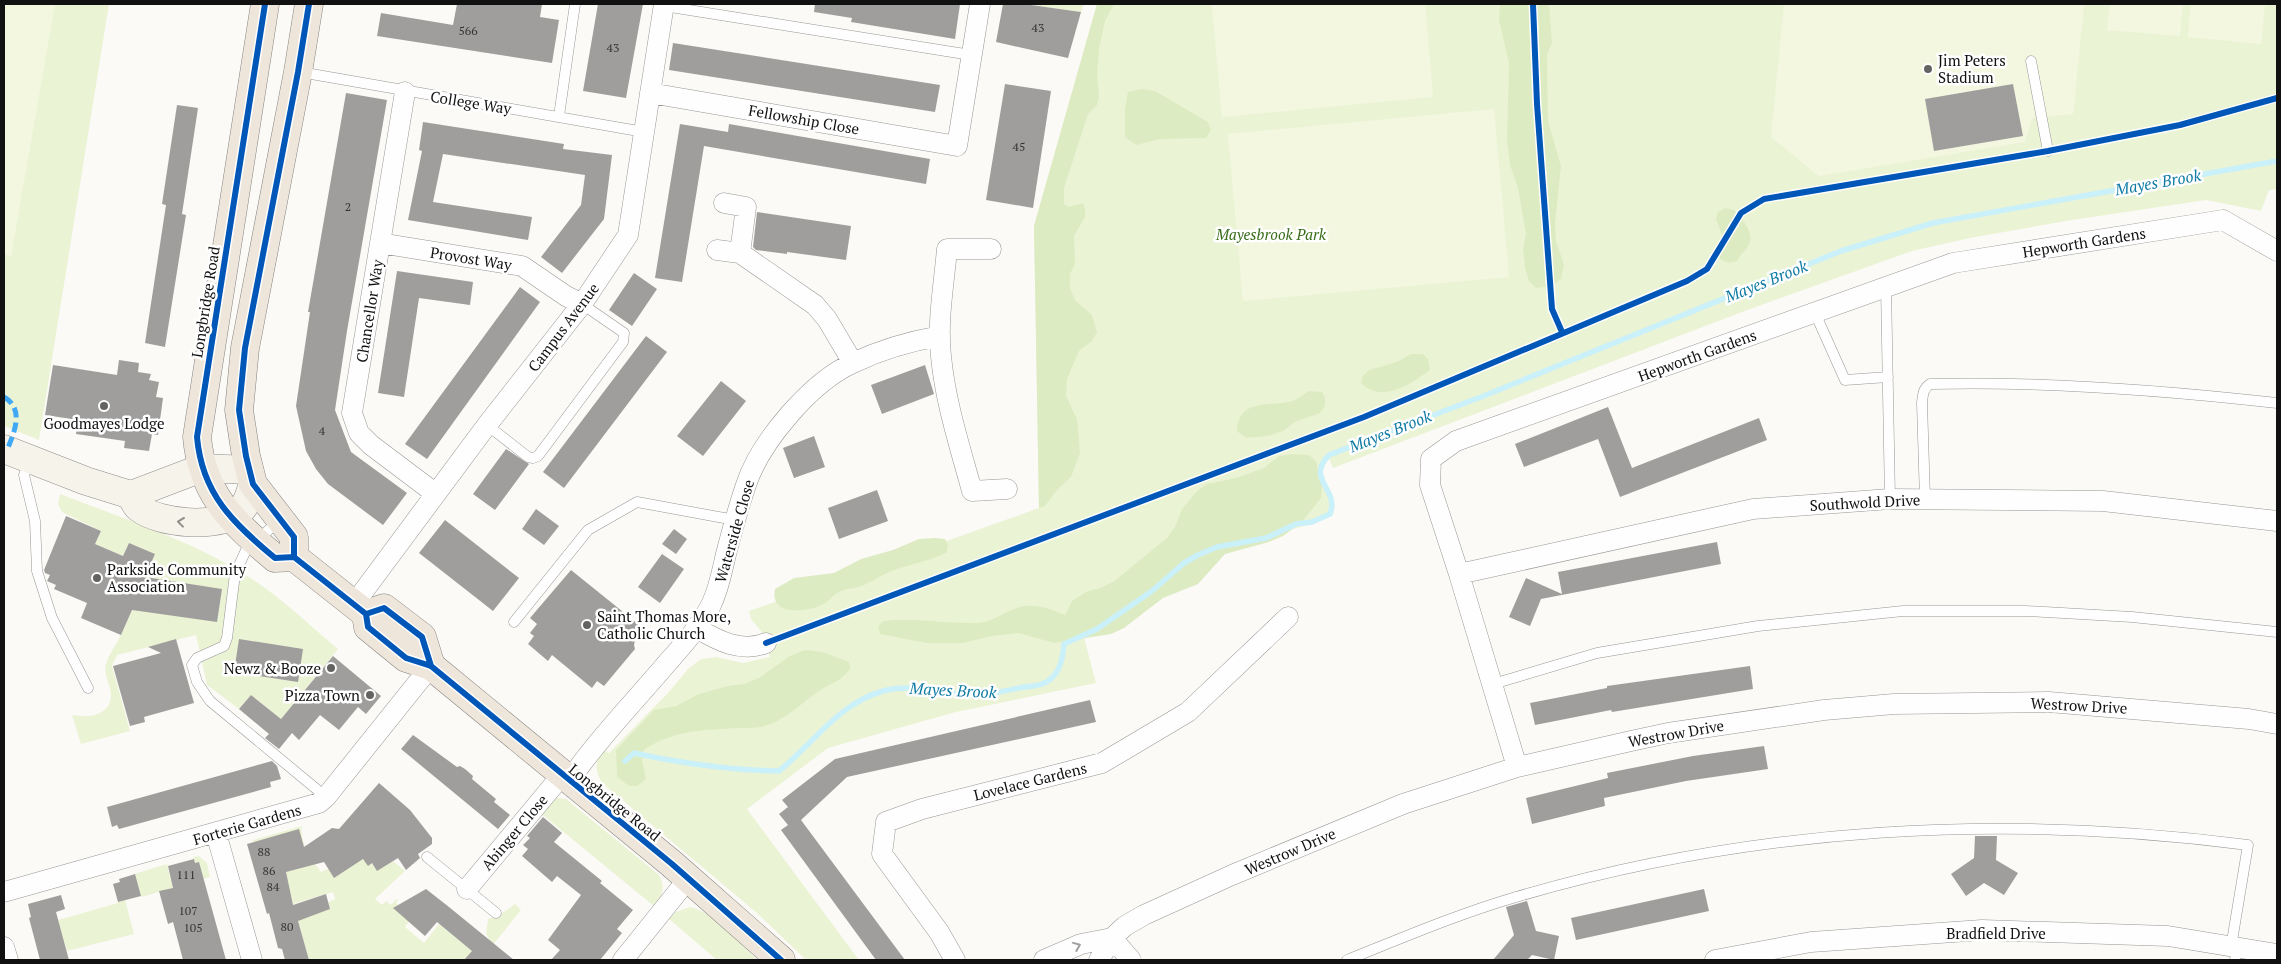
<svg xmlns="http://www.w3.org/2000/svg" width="2281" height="964" viewBox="0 0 2281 964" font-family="'PT Serif',serif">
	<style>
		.green { fill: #ebf3d5 }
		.forest { fill: #ddebc3 }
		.pitch { fill: #f3f7e0 }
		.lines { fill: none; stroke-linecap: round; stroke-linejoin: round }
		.stream { stroke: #caf0f9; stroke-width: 5.5 }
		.building { fill: #a09e9c }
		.service-casing { stroke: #979695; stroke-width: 11 }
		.minor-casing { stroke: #979695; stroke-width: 21 }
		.secondary-casing { stroke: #8d8d8b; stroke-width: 29 }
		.primary-casing { stroke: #848382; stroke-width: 29 }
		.service { stroke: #fffefe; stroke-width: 10 }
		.minor { stroke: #fffefe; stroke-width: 20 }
		.secondary { stroke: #f6f3eb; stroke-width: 28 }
		.primary { stroke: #eee6da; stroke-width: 28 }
		.quiet { stroke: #3fa9f5; stroke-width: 5; stroke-dasharray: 10 5; stroke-linecap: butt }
		.cycleway-casing { stroke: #fff; stroke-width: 9 }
		.cycleway { stroke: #0057b8; stroke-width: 6 }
		.oneway { stroke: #8f8d89 }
		.oneway2 { stroke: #a09f9f }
		.poi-dot { fill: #636362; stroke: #fff; stroke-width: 2 }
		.labels { text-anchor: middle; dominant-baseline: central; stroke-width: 5; stroke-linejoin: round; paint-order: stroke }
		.number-label { font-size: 12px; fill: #353434 }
		.poi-label { font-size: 15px; fill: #111; stroke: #fff; text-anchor: start }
		.street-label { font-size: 15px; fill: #111; stroke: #fff }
		.park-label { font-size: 15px; font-style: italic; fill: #396e1b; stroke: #fff }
		.water-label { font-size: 16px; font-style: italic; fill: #107ba4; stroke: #fff }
	</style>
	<rect width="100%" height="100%" fill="#fcfaf7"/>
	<path class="green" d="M4 4H109L39 440 4 426Z
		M1024 4H1084L1081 12Z
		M1097 4H2277V189L2269 190 2261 211 2206 200 2066 221 1970 238 1912 251 1742 312 1333 468 1329 458C1308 476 1341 490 1333 514L1315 523 1231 546 1084 637 1096 683 956 712 828 748 747 809 859 960H806L757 913 603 784C595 773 594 761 603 750L609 753 668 693 688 669 701 659 716 657 743 663 770 657 761 631 751 619 749 611 1039 508 1034 226Z
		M60 494C122 518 196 542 252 579 283 599 310 626 338 649L281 719 251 695 239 709 207 685 196 635 117 655 112 666 130 731 81 744 72 715C85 717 99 718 108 706 117 691 102 678 106 664 109 654 117 643 122 633 133 607 144 581 155 554L129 543 123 556 95 544 101 531 62 512 58 504Z
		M557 798 566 799 658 874C666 885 663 896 655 907L538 811 551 799Z
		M302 826C299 843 312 859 321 872L360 854 372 863 377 870 393 861 405 871 375 899 382 905 386 901 391 905 396 899 398 900 396 903 413 916 405 927 424 943 439 924 480 957 477 960H309L296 915 303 919 330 909 328 902 335 899 333 892 293 904 274 837 253 842V840Z
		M199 856 207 863 210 877 203 879 193 857Z
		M167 864 173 888 141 897 134 874Z
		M124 896 134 934 67 951 58 920 118 903 117 898Z
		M515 904 521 910 492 946 486 933 488 919 501 914Z
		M690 907C712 911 741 945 758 960H717L669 919 676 912Z"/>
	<path class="forest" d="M1097 4H1114L1105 21 1099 49 1097 74 1099 97 1097 105 1088 114 1064 188V204L1069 207 1083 203 1085 209V217L1074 236 1075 264 1070 274V288L1075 300 1092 315 1097 332 1092 341 1079 351 1067 379 1066 396 1077 419 1080 453 1071 477 1057 490 1045 506 1039 508 1034 226Z
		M1500 4H1549L1552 43 1547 55 1548 121 1561 166 1555 224 1556 241 1564 265 1561 279 1553 286 1536 288 1529 281 1525 268 1523 249 1526 234 1518 188 1510 165 1507 140 1509 63 1499 20Z
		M1142 89 1155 91 1208 122 1211 130 1206 138 1161 139 1136 145 1125 137V109L1128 92Z
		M1725 208 1734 210C1743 221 1757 233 1747 248 1743 253 1740 255 1737 261 1729 264 1723 262 1717 256L1722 235 1716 219 1718 212Z
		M1411 354H1423L1428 359 1430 370C1411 384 1381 404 1361 383L1362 377 1369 370 1397 362Z
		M1309 391 1322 392 1325 397V406L1320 413 1295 422 1283 431 1268 436 1246 438 1237 431C1238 400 1265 406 1288 402 1295 401 1303 395 1309 391Z
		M1293 454 1309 455 1316 461 1322 487 1321 498 1301 523 1283 536 1269 542 1225 554 1198 584 1163 598 1124 628 1111 634 1054 643 1019 633 992 636 963 643H927L880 634 878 626 883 621C914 617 946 624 978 623 993 622 1004 612 1017 608 1033 602 1051 609 1065 615L1072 601 1086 592 1100 588 1113 582 1167 538 1175 527 1182 509 1197 491 1207 484 1236 478 1264 468 1279 456Z
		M935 538 945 539 948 545 947 552C930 562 908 564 889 572 879 576 871 583 861 586 854 589 846 588 839 592 833 595 829 601 824 604 807 613 769 616 775 589L794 578 834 573 861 559 893 550 919 539Z
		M805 650 823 652 849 662 850 669C841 682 828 684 816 693 798 706 784 721 762 727 754 728 746 728 739 728 705 730 672 730 644 750L642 760 646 779 637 786H629L617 777 616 750 654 710 676 706 699 694 728 686 744 684 759 678 790 656Z"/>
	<path class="pitch" d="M4 4H55L11 256 4 254Z
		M1212 4H1425L1433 97 1222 117Z
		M1784 4H2084L2073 114 2032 118 2025 142 1819 176 1771 137Z
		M2110 4H2183L2180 36 2107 30Z
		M2191 4H2265L2261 44 2188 37Z
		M1494 109 1509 277 1243 301 1228 134Z"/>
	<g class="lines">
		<path class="stream" d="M625 761 634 753C684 764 727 770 779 771 813 744 839 703 883 691 914 683 944 694 974 695 992 695 1002 691 1019 688 1026 686 1035 687 1042 684 1059 678 1063 660 1064 644L1097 629 1152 591 1184 563 1198 555 1217 547 1266 538 1296 524 1312 522 1330 514C1340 489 1305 480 1329 455L1486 395 1841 251 1933 223 2277 161"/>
	</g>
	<path class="building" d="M457 4H542L540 17 559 20 552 63 377 36 381 13 453 25Z
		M598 4H643L626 98 583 91Z
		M815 4H960L955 39 851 22 852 18 814 12Z
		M1003 4H1024L1081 12 1068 58 996 42Z
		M673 43 940 85 935 112 669 70Z
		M1005 84 1051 91 1033 208 986 200Z
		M2013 84 2023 136 1934 151 1925 99Z
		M346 93 387 100 347 331 335 410 351 452 407 493 383 525 328 484 316 469 306 451 296 406 310 312H308Z
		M177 105 198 108 182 214 186 215 165 347 145 343 166 205 162 204Z
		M423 122 564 144 563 149 612 155 604 219 562 273 541 257 581 205 585 175 443 154 433 202 532 217 528 240 408 220 422 151 419 150Z
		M680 124 728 132 729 124 930 159 926 184 704 146 682 282 655 278Z
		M757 212 851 226 846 260 787 252V254L756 250 753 247Z
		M397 271 473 282 470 305 419 298 404 397 378 393Z
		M634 273 657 289 632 326 609 310Z
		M520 287 540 302 427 459 405 444Z
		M646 336 667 352 564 488 543 472Z
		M119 360 139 363 138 372 151 374 149 380 159 382 156 397 163 398 158 435 152 434 149 451 124 448 125 441 76 434 78 420 45 415 53 365 117 375Z
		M925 365 934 394 882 414 871 385Z
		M721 381 746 401 703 456 677 436Z
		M1608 407 1632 468 1759 418 1767 440 1620 497 1598 439 1524 467 1515 444Z
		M814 436 825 467 794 478 783 448Z
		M506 449 529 464 495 510 473 494Z
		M877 490 888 521 839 539 828 508Z
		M536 509 559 526 544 545 522 529Z
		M66 516 101 531 95 544 123 556 129 543 155 554 145 577 222 589 217 622 132 610 121 635 81 618 87 603 54 589 56 585 47 581 50 575 45 573 44 570Z
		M445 520 519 578 493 611 419 553Z
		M674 529 687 539 676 554 662 544Z
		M1717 542 1721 564 1541 599 1530 626 1509 617 1526 578 1562 594 1558 572Z
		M662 554 684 569 660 603 638 587Z
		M571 570 638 624 634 645 635 649 604 686 597 681 592 688 552 655 548 661 528 644 534 636 530 633 537 624 530 618Z
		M176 639 194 703 144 717 145 722 130 726 113 666 161 653 148 647Z
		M239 639 303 649 298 682 234 672Z
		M333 656 381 696 366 714 358 707 339 730 320 715 299 740 292 733 279 749 265 738 269 734 239 709 251 695 281 719Z
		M1750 666 1753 689 1612 712 1611 710 1535 725 1530 703 1607 688V686Z
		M1090 700 1096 722 847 777 801 820 905 960H876L781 830 788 825 779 814 788 807 782 800 835 759Z
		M413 735 457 767 460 766 465 769 473 776 472 779 496 799 494 802 510 815 498 829 401 749Z
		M1764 746 1768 769 1686 781 1604 798 1605 806 1532 824 1526 798 1608 778 1607 773 1693 756Z
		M272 761 277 766 281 779 270 782 271 787 119 829 117 825 112 827 107 807Z
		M379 783 410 810 432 838V844L418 854 420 858 406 870 398 858 377 871 372 863 368 866 363 859 334 878 324 862 286 872 293 905 326 894 330 909 298 921 309 960H285L282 949 278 948 269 913 267 914 247 844 299 829 304 847 332 828 339 829Z
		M543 817 562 833 554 842 602 881 600 883 633 910 617 929 622 933 600 960H551L560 950 548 940 581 895 557 876 552 882 522 856 528 849 523 845 530 838 527 836Z
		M1975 836H1997L1996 860 2018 873 2004 895 1984 883 1966 896 1951 874 1974 858Z
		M194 859 195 863 199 862 226 960H183L173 922 168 924 159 891 173 888 168 866Z
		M135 874 141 896 118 902 113 884 120 882 119 879Z
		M426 889 449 907 514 960H464L472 951 437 922 425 936 393 908Z
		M1704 889 1709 911 1576 940 1571 918Z
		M61 895 65 909 56 912 69 960H40L29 918 31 917 28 904Z
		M1527 901 1536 931 1559 936 1554 960 1532 955 1527 960H1493L1514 935 1506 907Z"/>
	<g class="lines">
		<g class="service-casing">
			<path id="service" d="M664 6 971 55
				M2031 61 2048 151
				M300 72 644 132
				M559 116 575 4
				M1886 287 1890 499
				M1815 313 1845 380 1888 377
				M487 425 528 457 533 458 538 456 623 342 624 333 582 304
				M30 460 24 475 35 521 37 571 52 618 88 688
				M1925 499 1922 403C1923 394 1923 389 1930 384 2047 381 2162 390 2277 403
				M280 520 246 550 235 574 227 638 224 646 197 658 192 665 197 682 210 701 326 797
				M514 622 588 530 637 502 735 520
				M1493 684 1597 653 1758 626 1903 611H2026L2132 617 2277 632
				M427 857 496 913
				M1347 960C1402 938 1458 914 1516 897 1754 827 2003 813 2248 845L2231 947
				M2235 960 2237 948"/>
		</g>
		<g class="minor-casing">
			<path id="minor" d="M405 92 352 413 359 433 371 445 436 494
				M650 93 957 146 980 4
				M724 203 746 207 740 253
				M380 243 522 266 566 296 582 304
				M991 249H947C944 284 937 321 941 356 945 401 960 447 972 491L1007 489
				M717 250 740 253 815 305 827 319 853 363
				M1459 574 1753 509 1890 499 2103 501 2277 521
				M354 604 487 425 582 304 628 235 664 4
				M697 628C718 641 742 653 766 643
				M1517 767 1459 574 1430 485 1431 459 1456 441 1953 263 2223 220 2277 251
				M569 781C598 739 635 701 668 662 684 644 700 626 711 605 719 589 722 571 726 554 732 531 738 508 746 485 760 442 811 382 853 363 880 350 911 341 940 336
				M216 833 252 960
				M467 889 562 775
				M4 892 319 803 326 797 431 666
				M1112 938 1131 960
				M4 947 8 960
				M623 960 688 879
				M955 960 939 932 882 854 886 822 922 809 1102 763 1188 712 1288 617
				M1044 960 1081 944 1112 938
				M1099 960 1112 938 1125 926 1144 915 1232 875 1403 804 1517 767 1631 741 1668 733 1824 710 1894 704 2049 702 2249 719 2277 724
				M1715 960 1811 942 1982 930 2168 936 2277 954"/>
		</g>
		<g class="secondary-casing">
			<path id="secondary" d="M4 449 86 481 131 495C133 499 135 505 139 508 160 524 218 529 240 511 247 505 250 493 253 484
				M131 495 202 468 249 470"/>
		</g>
		<g class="primary-casing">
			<path id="primary" d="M265 4 197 437C202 494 233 523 275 558L294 557 366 614 368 627 406 658 431 666 672 864 781 960
				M294 557V537L253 484 246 456 239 410 245 348 298 72 309 4
				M366 614 384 608 422 637 431 666"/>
		</g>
		<use href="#service" class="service"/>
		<use href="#minor" class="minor"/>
		<use href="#secondary" class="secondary"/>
		<use href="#primary" class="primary"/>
		<path class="quiet" d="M4 397C25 409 14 433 7 450"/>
		<g class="cycleway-casing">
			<path id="cycleway" d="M265 4 197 437C202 494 233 523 275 558L294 557 366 614 368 627 406 658 431 666 672 864 781 960
				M1533 4 1537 104 1552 309 1562 332
				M294 557V537L253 484 246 456 239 410 245 348 298 72 309 4
				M366 614 384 608 422 637 431 666
				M766 643 1364 417 1687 281 1707 269 1741 213 1764 199 2048 151 2180 125 2277 98"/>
		</g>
		<use href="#cycleway" class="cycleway"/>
	</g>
	<defs><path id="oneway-chevron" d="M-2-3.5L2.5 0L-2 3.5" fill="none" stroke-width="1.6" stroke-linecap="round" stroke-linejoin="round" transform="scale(1.25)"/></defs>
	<use class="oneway" href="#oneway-chevron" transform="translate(181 522) rotate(-173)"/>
	<use class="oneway2" href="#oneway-chevron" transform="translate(1077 946) rotate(-22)"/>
	<g class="poi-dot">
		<circle cx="1928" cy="69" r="5"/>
		<circle cx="104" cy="406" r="5"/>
		<circle cx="97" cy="578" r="5"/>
		<circle cx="587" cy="625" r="5"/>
		<circle cx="331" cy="668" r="5"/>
		<circle cx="370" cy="695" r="5"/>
	</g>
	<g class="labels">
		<g class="number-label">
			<text x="1038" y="27">43</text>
			<text x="468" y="30">566</text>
			<text x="613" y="47">43</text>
			<text x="1019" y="146">45</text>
			<text x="348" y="206">2</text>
			<text x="322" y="430">4</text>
			<text x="264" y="851">88</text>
			<text x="269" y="870">86</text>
			<text x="186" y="874">111</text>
			<text x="273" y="886">84</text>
			<text x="188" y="910">107</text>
			<text x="287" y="926">80</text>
			<text x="193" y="927">105</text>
		</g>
		<g class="poi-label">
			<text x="1938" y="60">Jim Peters<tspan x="1938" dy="17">Stadium</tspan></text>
			<text x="104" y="423" text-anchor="middle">Goodmayes Lodge</text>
			<text x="107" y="569">Parkside Community<tspan x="107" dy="17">Association</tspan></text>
			<text x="597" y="616">Saint Thomas More,<tspan x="597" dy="17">Catholic Church</tspan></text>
			<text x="321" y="668" text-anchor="end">Newz &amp; Booze</text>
			<text x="360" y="695" text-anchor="end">Pizza Town</text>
		</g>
		<g class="street-label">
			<text transform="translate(471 102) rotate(9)">College Way</text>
			<text transform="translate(804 119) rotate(10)">Fellowship Close</text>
			<text transform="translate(2084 242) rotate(-9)">Hepworth Gardens</text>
			<text transform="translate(471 258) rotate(9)">Provost Way</text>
			<text transform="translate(205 302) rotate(-81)">Longbridge Road</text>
			<text transform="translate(369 311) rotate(-81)">Chancellor Way</text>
			<text transform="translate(563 327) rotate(-53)">Campus Avenue</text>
			<text transform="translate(1697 355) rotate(-20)">Hepworth Gardens</text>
			<text transform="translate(1865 502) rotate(-3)">Southwold Drive</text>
			<text transform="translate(734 531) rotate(-74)">Waterside Close</text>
			<text transform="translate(2079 705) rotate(3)">Westrow Drive</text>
			<text transform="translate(1676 733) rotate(-10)">Westrow Drive</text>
			<text transform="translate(1030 781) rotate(-14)">Lovelace Gardens</text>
			<text transform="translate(615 802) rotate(39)">Longbridge Road</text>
			<text transform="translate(247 824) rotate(-16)">Forterie Gardens</text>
			<text transform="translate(514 832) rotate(-50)">Abinger Close</text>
			<text transform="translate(1290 851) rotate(-23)">Westrow Drive</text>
			<text x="1996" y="933">Bradfield Drive</text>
		</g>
		<g class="park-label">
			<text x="1271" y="234">Mayesbrook Park</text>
		</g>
		<g class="water-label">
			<text transform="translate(2158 182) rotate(-10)">Mayes Brook</text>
			<text transform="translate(1766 281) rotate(-22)">Mayes Brook</text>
			<text transform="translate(1390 431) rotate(-22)">Mayes Brook</text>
			<text transform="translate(953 690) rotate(3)">Mayes Brook</text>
		</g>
	</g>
	<rect width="2281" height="964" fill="none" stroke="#111111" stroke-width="10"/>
</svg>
